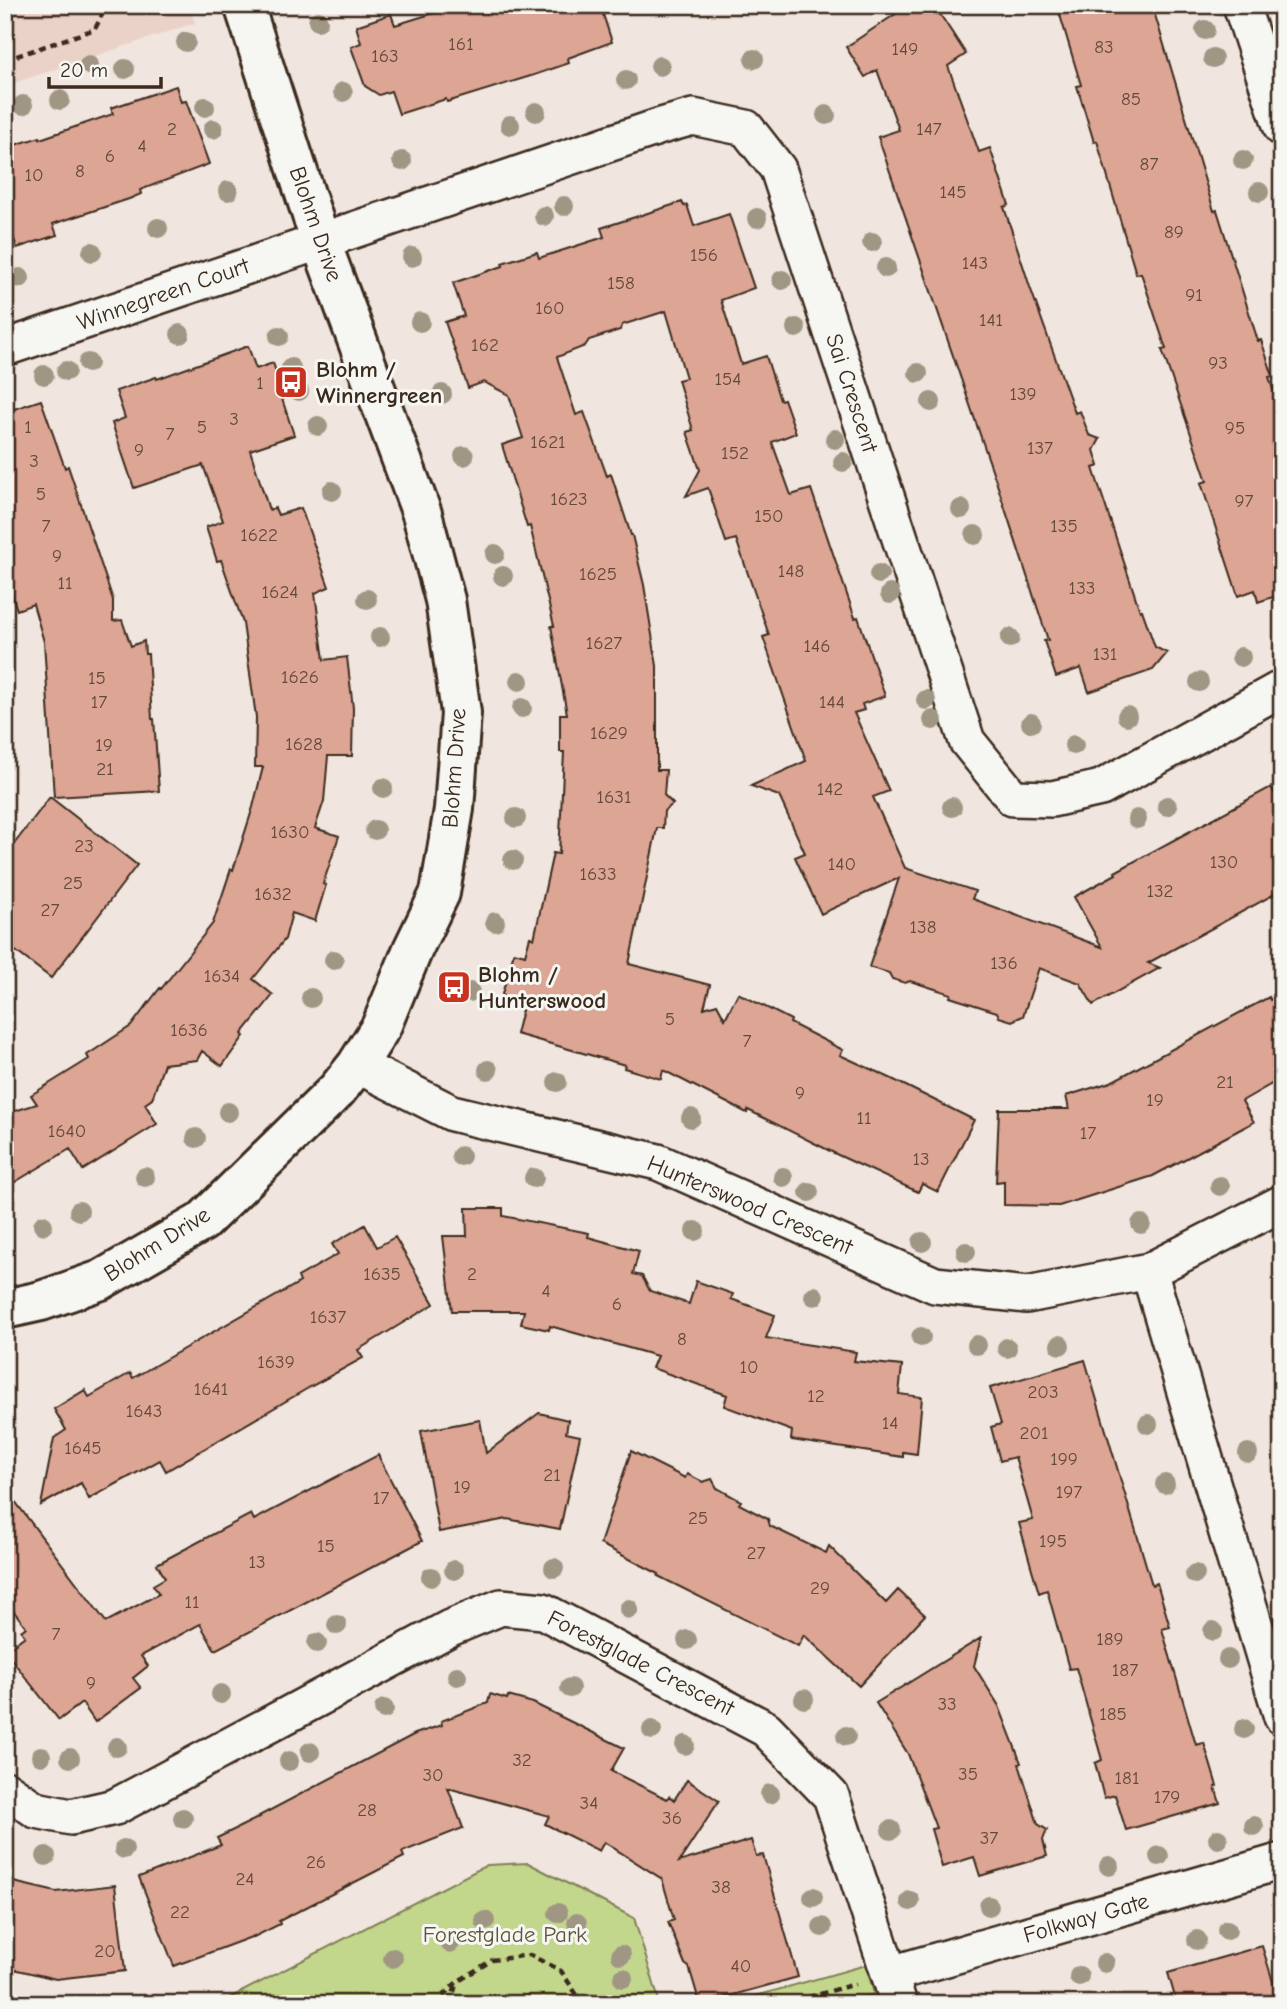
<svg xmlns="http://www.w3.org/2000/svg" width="1287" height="2009" viewBox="0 0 1287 2009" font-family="'Comic Neue',sans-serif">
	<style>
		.built { fill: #ebd2c8 }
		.green { fill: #c3d78c; stroke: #7f8055; stroke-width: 2 }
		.building { fill: #dca594; stroke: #3b2a1e; stroke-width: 2 }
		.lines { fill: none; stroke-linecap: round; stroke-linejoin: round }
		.street-casing { stroke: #3b2a1e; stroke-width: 40 }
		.secondary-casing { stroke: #3b2a1e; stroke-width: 44 }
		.path { stroke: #3b2a1e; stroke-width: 4.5; stroke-dasharray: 7 5; stroke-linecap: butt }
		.street { stroke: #f6f6f2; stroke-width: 35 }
		.secondary { stroke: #f6f6f2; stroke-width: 38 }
		.tree { fill: #a09684 }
		.labels { text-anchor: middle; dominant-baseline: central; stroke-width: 6; stroke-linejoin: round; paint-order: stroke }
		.number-label { font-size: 19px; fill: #63493c }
		.street-label { font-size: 23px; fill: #3b2a1e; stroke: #f6f6f2 }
		.poi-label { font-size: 23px; font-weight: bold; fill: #3b2a1e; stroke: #f6f6f2; text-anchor: start }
		.park-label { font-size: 23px; fill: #5d553a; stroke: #f6f6f2 }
	</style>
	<rect width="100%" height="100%" fill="#f1e6df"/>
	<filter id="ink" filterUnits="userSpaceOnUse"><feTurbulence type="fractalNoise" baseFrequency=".0143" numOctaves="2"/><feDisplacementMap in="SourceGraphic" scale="14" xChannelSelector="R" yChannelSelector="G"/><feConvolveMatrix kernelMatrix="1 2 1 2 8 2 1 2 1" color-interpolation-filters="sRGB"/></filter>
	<g filter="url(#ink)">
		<path class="built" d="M5 5H189L195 23 5 86Z"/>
		<path class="green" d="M528 1863 634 1918 660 2004H218L487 1865Z
			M866 1965 874 1994 839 2004H727Z"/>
		<path class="building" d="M460 5H600L612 42 568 58 569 63 534 75 447 102 446 99 399 114 391 91 379 95 365 86 351 47 361 43 356 26 391 14 395 25Z
			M909 5H934L966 54 948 66 979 152 990 148 1009 205 1004 207 1030 287 1075 413 1080 411 1089 435 1100 439 1094 450 1099 466 1093 468 1140 611 1142 610 1155 647 1167 653 1153 670 1089 692 1081 668 1056 677 1044 641 1048 640 996 481 878 137 899 130 877 70 865 77 846 47Z
			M1057 5H1152L1214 211 1217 210 1258 341 1261 340 1273 376 1269 377 1282 417V594L1258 602 1255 590 1238 596 1201 483 1207 481 1162 350 1166 349 1141 273 1136 274 1097 141 1094 142 1077 86 1081 85Z
			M176 86 181 102 186 101 209 164 140 190 141 194 129 199 53 224 57 235 17 248 5 212V148L40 137V139L113 114 111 108Z
			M682 202 684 206 687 205 694 226 729 214 754 288 721 300 741 364 766 356 780 400 784 399 796 433 772 442 791 495 811 489 855 618 858 617 885 696 862 704 864 710 854 713 889 791 873 797 905 868 975 891 972 899 1102 947 1074 897 1116 874 1115 872 1271 787 1282 807V890L1148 963 1160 968 1093 1005 1080 983 1039 968 1023 1016 1012 1021 999 1017 997 1012 950 997 951 994 910 981 905 983 892 979 889 973 869 967 899 878 821 914 795 857 805 853 779 796 751 786 806 761 763 637 769 635 736 539 726 542 708 488 686 496 700 470 687 432 693 430 678 380 686 378 666 311 622 325 620 330 589 340 585 346 557 357 576 415 584 412 607 476 611 474 631 535H632L644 585 657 666V770H666L664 795 673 804 664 811 663 828H657L629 964 710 985 704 1008 717 1004 725 1019 738 993 791 1020 790 1023 843 1050 840 1055 890 1078 974 1120 938 1192 922 1184 918 1192 838 1155 748 1110 747 1113 663 1070 661 1079 624 1068 625 1065 516 1034 522 1010 513 1008 502 994 514 952 525 955 530 937 534 939 553 853 559 854 564 752H560V714H567L551 626H554L530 526 527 527 502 445 523 438 509 395 484 382 468 388 445 322 464 316 453 283 503 266 502 263 537 252 539 258 604 237 601 228Z
			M248 346 256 369 273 363 285 398 282 399 294 435 250 450 269 510 275 508 278 515 301 508 329 587 315 593 324 660 347 657 353 708 352 756H328L324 801 315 828 339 836 323 884 326 885 315 921 292 913 285 939 253 979 273 995 242 1034 244 1036 222 1066 202 1051 197 1060 164 1064 152 1099 145 1104 157 1124 83 1170 70 1149 5 1188V1114L37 1104 31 1095 89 1059 87 1055 131 1026 160 988 161 989 213 923 231 869 233 870 253 807 263 767H255L256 717 243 623 221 560 217 561 206 527 223 521 203 465 134 488 112 423 125 418 116 391 156 377 157 379Z
			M41 400 65 468 68 466 113 600V621L122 620 131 646 144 641 145 654H148L152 719H154L159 791 54 797 44 642 33 604 17 610 5 574V412Z
			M50 797 137 865 51 978 5 943V856Z
			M1282 994V1078L1242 1101 1254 1122 1153 1176 1059 1206 1004 1205V1181L996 1182 999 1109H1069L1066 1096 1111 1082 1269 997 1270 1000Z
			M466 1208H503V1216L589 1233 588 1237 639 1251 633 1274 642 1276 650 1291 689 1304 696 1281 733 1294 731 1299 775 1315 766 1338 856 1352 854 1361 902 1366 899 1394 922 1397 917 1454 903 1452V1457L791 1440 792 1431 724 1406 727 1395 652 1368 657 1356 550 1326 549 1330 521 1324 524 1311H452L443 1236H467Z
			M365 1225 377 1247 395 1237 434 1304 358 1350 363 1358 310 1387 166 1471 160 1460 89 1499 81 1483 41 1505 54 1438 66 1430 54 1409 85 1390 89 1397 130 1373 133 1378 300 1282 298 1277 338 1254 332 1244Z
			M1085 1360 1152 1585 1157 1583 1170 1627 1162 1629 1196 1745 1204 1743 1217 1786 1215 1787 1220 1803 1126 1830 1115 1795 1104 1798 1095 1763 1102 1760 1076 1668 1069 1669 1047 1590 1039 1593 1031 1566 1019 1523 1033 1520 1015 1457 1000 1461 991 1427 1001 1424 990 1388Z
			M539 1413 568 1420 566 1433 580 1436 560 1529 507 1519 439 1532 421 1431 480 1420 486 1453Z
			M631 1451 685 1478 687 1474 703 1482 712 1479 717 1488 741 1501 739 1504 768 1519 770 1526 826 1553 829 1546 886 1603 898 1590 925 1615 859 1686 804 1635 798 1646 658 1576 659 1574 600 1544Z
			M378 1455 422 1541 215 1650 200 1624 141 1656 148 1666 133 1678 141 1688 95 1722 82 1703 59 1720 5 1651 25 1636 21 1631 26 1627 5 1600V1488L106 1622 159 1594 153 1585 165 1578 157 1564 251 1514 254 1520Z
			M981 1638 974 1666 999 1706 1021 1763 1019 1764 1038 1824 1047 1830 1043 1840 1047 1856 980 1876 974 1857 942 1867 931 1829 936 1828 908 1754 876 1703Z
			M490 1694 507 1699 508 1696 533 1703 624 1748 611 1771 667 1799 669 1796 674 1800 687 1780 719 1801 679 1862 751 1840 756 1856 763 1855 798 1977 700 2004 689 1967 685 1964 668 1922 674 1920 662 1879 604 1842 599 1851 545 1824 549 1816 448 1788 463 1828 402 1852 404 1857 279 1921 280 1924 254 1937V1936L174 1966 139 1877 221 1845 217 1838 260 1817 259 1816 415 1734 442 1725 441 1721 488 1703Z
			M5 1880 56 1892 115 1885 125 1971 56 1979 5 1967Z
			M1262 1946 1280 2004H1177L1168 1973Z"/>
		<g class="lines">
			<g class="street-casing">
				<path id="street" d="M1241 5 1282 128
					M5 348 661 126 693 117 746 128 778 169 967 741 1013 798 1052 799 1101 788 1282 688
					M357 1065 452 1113 658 1162 935 1285 1027 1295 1149 1271 1282 1203
					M1149 1271 1282 1717
					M5 1789 36 1810 71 1817 115 1807 450 1628 501 1607 543 1611 766 1729 831 1796 899 2004
					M891 1974 1282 1861"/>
			</g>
			<g class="secondary-casing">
				<path id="secondary" d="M5 1309 41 1301 101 1280 202 1222 337 1090 357 1065 381 1027 413 949 440 893 454 809 461 713 445 600 422 514 320 240 244 5"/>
			</g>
			<path class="path" d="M5 60 95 29 107 5
				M434 2004 457 1982 492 1960 530 1955 561 1971 583 2004
				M450 2004 457 1982
				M785 2004 855 1984"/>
			<use href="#street" class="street"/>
			<use href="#secondary" class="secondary"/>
		</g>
		<g class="tree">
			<circle cx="318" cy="21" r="10"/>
			<circle cx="1205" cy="30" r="10"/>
			<circle cx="186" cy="42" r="10"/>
			<circle cx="1213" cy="58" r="10"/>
			<circle cx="754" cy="59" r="10"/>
			<circle cx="89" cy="65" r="10"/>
			<circle cx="660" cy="66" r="10"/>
			<circle cx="125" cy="69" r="10"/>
			<circle cx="626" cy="80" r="10"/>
			<circle cx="343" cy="92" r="10"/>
			<circle cx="60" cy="100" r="10"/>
			<circle cx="23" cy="105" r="10"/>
			<circle cx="205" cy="107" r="10"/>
			<circle cx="536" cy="112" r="10"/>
			<circle cx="826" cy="115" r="10"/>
			<circle cx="510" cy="125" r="10"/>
			<circle cx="213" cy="129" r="10"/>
			<circle cx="1243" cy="160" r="10"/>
			<circle cx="402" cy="161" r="10"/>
			<circle cx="228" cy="191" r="10"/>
			<circle cx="1259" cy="192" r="10"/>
			<circle cx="564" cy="206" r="10"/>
			<circle cx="544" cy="216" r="10"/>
			<circle cx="757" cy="218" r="10"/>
			<circle cx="158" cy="228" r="10"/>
			<circle cx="872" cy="242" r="10"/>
			<circle cx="92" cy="252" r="10"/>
			<circle cx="412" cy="257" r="10"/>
			<circle cx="886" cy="268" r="10"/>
			<circle cx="20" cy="278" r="10"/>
			<circle cx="782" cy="280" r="10"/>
			<circle cx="420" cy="322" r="10"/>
			<circle cx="796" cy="328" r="10"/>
			<circle cx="180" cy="334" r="10"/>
			<circle cx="279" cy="336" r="10"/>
			<circle cx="88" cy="363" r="10"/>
			<circle cx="291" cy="368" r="10"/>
			<circle cx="66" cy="371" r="10"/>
			<circle cx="918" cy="373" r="10"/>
			<circle cx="44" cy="375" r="10"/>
			<circle cx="299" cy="391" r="10"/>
			<circle cx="442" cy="394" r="10"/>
			<circle cx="931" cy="402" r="10"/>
			<circle cx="318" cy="426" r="10"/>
			<circle cx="835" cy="439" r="10"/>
			<circle cx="464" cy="456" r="10"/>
			<circle cx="843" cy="462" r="10"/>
			<circle cx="332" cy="491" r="10"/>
			<circle cx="961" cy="509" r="10"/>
			<circle cx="975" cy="535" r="10"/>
			<circle cx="495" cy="554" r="10"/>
			<circle cx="879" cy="574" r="10"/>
			<circle cx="503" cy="576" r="10"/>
			<circle cx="890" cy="594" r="10"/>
			<circle cx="367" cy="599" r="10"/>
			<circle cx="380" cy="637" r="10"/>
			<circle cx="1010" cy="638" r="10"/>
			<circle cx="1241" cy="657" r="10"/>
			<circle cx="519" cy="681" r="10"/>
			<circle cx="1199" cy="682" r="10"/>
			<circle cx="926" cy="700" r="10"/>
			<circle cx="522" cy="708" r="10"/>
			<circle cx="1127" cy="716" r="10"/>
			<circle cx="933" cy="720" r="10"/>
			<circle cx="1031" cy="723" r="10"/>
			<circle cx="1074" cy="745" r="10"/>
			<circle cx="383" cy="788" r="10"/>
			<circle cx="1167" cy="806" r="10"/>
			<circle cx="952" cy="807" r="10"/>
			<circle cx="516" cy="818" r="10"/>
			<circle cx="1137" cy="819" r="10"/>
			<circle cx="375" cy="830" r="10"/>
			<circle cx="513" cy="860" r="10"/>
			<circle cx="495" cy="922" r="10"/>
			<circle cx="334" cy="960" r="10"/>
			<circle cx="470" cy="992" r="10"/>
			<circle cx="311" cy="998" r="10"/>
			<circle cx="488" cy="1070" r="10"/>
			<circle cx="557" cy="1082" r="10"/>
			<circle cx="228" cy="1112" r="10"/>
			<circle cx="691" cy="1118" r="10"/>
			<circle cx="196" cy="1138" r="10"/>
			<circle cx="461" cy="1156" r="10"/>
			<circle cx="145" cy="1177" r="10"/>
			<circle cx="783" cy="1177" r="10"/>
			<circle cx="534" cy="1178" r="10"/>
			<circle cx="1220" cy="1186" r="10"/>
			<circle cx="809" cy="1192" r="10"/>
			<circle cx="79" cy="1211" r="10"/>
			<circle cx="1141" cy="1224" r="10"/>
			<circle cx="43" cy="1225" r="10"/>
			<circle cx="695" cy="1231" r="10"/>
			<circle cx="922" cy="1242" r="10"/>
			<circle cx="966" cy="1252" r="10"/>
			<circle cx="814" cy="1296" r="10"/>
			<circle cx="921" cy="1337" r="10"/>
			<circle cx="977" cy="1345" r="10"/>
			<circle cx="1060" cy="1345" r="10"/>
			<circle cx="1007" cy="1348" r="10"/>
			<circle cx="1148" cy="1424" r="10"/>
			<circle cx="1248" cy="1453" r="10"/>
			<circle cx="1165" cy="1484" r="10"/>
			<circle cx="554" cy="1568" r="10"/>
			<circle cx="454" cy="1570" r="10"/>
			<circle cx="1195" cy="1574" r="10"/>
			<circle cx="431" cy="1577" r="10"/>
			<circle cx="629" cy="1609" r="10"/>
			<circle cx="337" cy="1625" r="10"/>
			<circle cx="1213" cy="1631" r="10"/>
			<circle cx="687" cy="1640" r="10"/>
			<circle cx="317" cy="1643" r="10"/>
			<circle cx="1228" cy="1659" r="10"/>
			<circle cx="457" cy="1676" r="10"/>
			<circle cx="570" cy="1688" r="10"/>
			<circle cx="221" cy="1694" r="10"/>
			<circle cx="804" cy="1699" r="10"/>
			<circle cx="384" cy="1709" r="10"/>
			<circle cx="1244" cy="1729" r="10"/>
			<circle cx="652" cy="1730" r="10"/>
			<circle cx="846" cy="1736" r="10"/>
			<circle cx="685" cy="1745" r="10"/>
			<circle cx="117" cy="1747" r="10"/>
			<circle cx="310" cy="1752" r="10"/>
			<circle cx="41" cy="1756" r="10"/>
			<circle cx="70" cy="1758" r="10"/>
			<circle cx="289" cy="1761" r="10"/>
			<circle cx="770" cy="1794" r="10"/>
			<circle cx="183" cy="1818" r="10"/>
			<circle cx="1254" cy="1826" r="10"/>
			<circle cx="891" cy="1830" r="10"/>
			<circle cx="1218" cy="1839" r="10"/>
			<circle cx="124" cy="1849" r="10"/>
			<circle cx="46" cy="1856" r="10"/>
			<circle cx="1159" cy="1856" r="10"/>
			<circle cx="1109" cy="1866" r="10"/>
			<circle cx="813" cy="1897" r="10"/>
			<circle cx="910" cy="1901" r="10"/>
			<circle cx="989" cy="1906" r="10"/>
			<circle cx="558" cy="1913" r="10"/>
			<circle cx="485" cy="1921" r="10"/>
			<circle cx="577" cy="1923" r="10"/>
			<circle cx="822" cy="1927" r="10"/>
			<circle cx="1227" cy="1930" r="10"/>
			<circle cx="1197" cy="1940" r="10"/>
			<circle cx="450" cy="1943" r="10"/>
			<circle cx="621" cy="1955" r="10"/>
			<circle cx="393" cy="1958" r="10"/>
			<circle cx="1105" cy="1963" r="10"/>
			<circle cx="1079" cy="1976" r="10"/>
			<circle cx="623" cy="1978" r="10"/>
		</g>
	</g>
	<defs>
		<g id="bus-square" transform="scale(1.75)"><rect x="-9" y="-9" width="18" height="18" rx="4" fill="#c8321e" stroke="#f6f6f2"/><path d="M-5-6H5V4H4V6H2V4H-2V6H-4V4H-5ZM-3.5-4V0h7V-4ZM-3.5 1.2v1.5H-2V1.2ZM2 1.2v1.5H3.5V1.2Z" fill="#fff"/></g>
	</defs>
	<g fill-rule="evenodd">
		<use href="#bus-square" x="291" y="382"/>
		<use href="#bus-square" x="454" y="987"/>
	</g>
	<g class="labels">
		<g class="number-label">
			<text x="461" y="44">161</text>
			<text x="1104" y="47">83</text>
			<text x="905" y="49">149</text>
			<text x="385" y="56">163</text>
			<text x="1131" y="99">85</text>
			<text x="172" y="129">2</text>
			<text x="929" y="129">147</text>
			<text x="142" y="146">4</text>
			<text x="110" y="156">6</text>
			<text x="1149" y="164">87</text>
			<text x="80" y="171">8</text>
			<text x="34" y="175">10</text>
			<text x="953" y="192">145</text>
			<text x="1174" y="232">89</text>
			<text x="704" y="255">156</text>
			<text x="975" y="263">143</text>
			<text x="621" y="283">158</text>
			<text x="1194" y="295">91</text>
			<text x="550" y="308">160</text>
			<text x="991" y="320">141</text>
			<text x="485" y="345">162</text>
			<text x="1218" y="363">93</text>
			<text x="728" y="379">154</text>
			<text x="260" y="383">1</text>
			<text x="1023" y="394">139</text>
			<text x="234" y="419">3</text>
			<text x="28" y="427">1</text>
			<text x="202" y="427">5</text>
			<text x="1235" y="428">95</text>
			<text x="170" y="434">7</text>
			<text x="548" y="442">1621</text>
			<text x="1040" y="448">137</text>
			<text x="139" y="450">9</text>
			<text x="735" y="453">152</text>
			<text x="34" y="461">3</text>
			<text x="41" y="494">5</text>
			<text x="569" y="499">1623</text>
			<text x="1244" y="501">97</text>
			<text x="769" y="516">150</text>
			<text x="46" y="526">7</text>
			<text x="1064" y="526">135</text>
			<text x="259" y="535">1622</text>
			<text x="57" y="556">9</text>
			<text x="791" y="571">148</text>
			<text x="598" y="574">1625</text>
			<text x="65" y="583">11</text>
			<text x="1082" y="588">133</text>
			<text x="280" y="592">1624</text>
			<text x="604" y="643">1627</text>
			<text x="817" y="646">146</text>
			<text x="1105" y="654">131</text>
			<text x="300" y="677">1626</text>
			<text x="97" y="678">15</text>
			<text x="99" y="702">17</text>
			<text x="832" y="702">144</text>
			<text x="609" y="733">1629</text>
			<text x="304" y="744">1628</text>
			<text x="104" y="745">19</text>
			<text x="105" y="769">21</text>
			<text x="830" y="789">142</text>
			<text x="614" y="797">1631</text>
			<text x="290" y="832">1630</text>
			<text x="84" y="846">23</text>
			<text x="1224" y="862">130</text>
			<text x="842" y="864">140</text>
			<text x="598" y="874">1633</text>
			<text x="73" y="883">25</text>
			<text x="1160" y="891">132</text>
			<text x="273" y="894">1632</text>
			<text x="50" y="910">27</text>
			<text x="923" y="927">138</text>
			<text x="1004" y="963">136</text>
			<text x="222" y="976">1634</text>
			<text x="670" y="1019">5</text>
			<text x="189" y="1030">1636</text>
			<text x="747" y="1041">7</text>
			<text x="1225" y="1082">21</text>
			<text x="800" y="1093">9</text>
			<text x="1155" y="1100">19</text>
			<text x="864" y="1118">11</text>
			<text x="67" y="1131">1640</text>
			<text x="1088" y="1133">17</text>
			<text x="921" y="1159">13</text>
			<text x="382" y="1274">1635</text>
			<text x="472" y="1274">2</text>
			<text x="546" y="1291">4</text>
			<text x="617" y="1304">6</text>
			<text x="328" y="1317">1637</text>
			<text x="682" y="1339">8</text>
			<text x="276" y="1362">1639</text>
			<text x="749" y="1367">10</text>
			<text x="211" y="1389">1641</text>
			<text x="1043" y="1392">203</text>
			<text x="816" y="1396">12</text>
			<text x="144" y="1411">1643</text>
			<text x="890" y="1423">14</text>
			<text x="1034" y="1433">201</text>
			<text x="83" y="1448">1645</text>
			<text x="1064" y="1459">199</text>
			<text x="552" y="1475">21</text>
			<text x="462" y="1487">19</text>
			<text x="1069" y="1492">197</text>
			<text x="381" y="1498">17</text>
			<text x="698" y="1518">25</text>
			<text x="1053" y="1541">195</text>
			<text x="326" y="1546">15</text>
			<text x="756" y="1553">27</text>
			<text x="257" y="1562">13</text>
			<text x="820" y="1588">29</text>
			<text x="192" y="1602">11</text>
			<text x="56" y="1634">7</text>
			<text x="1110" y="1639">189</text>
			<text x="1125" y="1670">187</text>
			<text x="91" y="1683">9</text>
			<text x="947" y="1704">33</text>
			<text x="1113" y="1714">185</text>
			<text x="522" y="1760">32</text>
			<text x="968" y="1774">35</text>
			<text x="433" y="1775">30</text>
			<text x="1127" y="1778">181</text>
			<text x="1167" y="1797">179</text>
			<text x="589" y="1803">34</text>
			<text x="367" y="1810">28</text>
			<text x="672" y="1818">36</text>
			<text x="989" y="1838">37</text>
			<text x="316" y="1862">26</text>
			<text x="245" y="1879">24</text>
			<text x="721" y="1887">38</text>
			<text x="180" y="1912">22</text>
			<text x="105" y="1951">20</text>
			<text x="741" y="1966">40</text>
		</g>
		<g class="street-label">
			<text transform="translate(316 224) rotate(71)">Blohm Drive</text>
			<text transform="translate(163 294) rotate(-19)">Winnegreen Court</text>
			<text transform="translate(852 393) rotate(72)">Sai Crescent</text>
			<text transform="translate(454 768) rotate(-86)">Blohm Drive</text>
			<text transform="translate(750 1205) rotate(23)">Hunterswood Crescent</text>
			<text transform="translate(157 1244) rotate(-32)">Blohm Drive</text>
			<text transform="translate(641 1663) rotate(27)">Forestglade Crescent</text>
			<text transform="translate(1086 1918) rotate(-16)">Folkway Gate</text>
		</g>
		<g class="poi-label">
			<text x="316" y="369">Blohm /<tspan x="316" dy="26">Winnergreen</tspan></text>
			<text x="478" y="974">Blohm /<tspan x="478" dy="26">Hunterswood</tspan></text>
		</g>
		<g class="park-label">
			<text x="505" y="1934">Forestglade Park</text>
		</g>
	</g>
	<rect width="1287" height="2009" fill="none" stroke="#f6f6f2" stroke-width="28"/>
	<rect x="14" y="14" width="1259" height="1981" fill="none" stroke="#3b2a1e" stroke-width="2.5" filter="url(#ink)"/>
	<path d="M49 77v10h112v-10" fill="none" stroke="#3b2a1e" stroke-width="3.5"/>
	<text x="60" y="77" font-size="21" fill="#3b2a1e" stroke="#f6f6f2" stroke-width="5" paint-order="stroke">20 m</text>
</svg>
